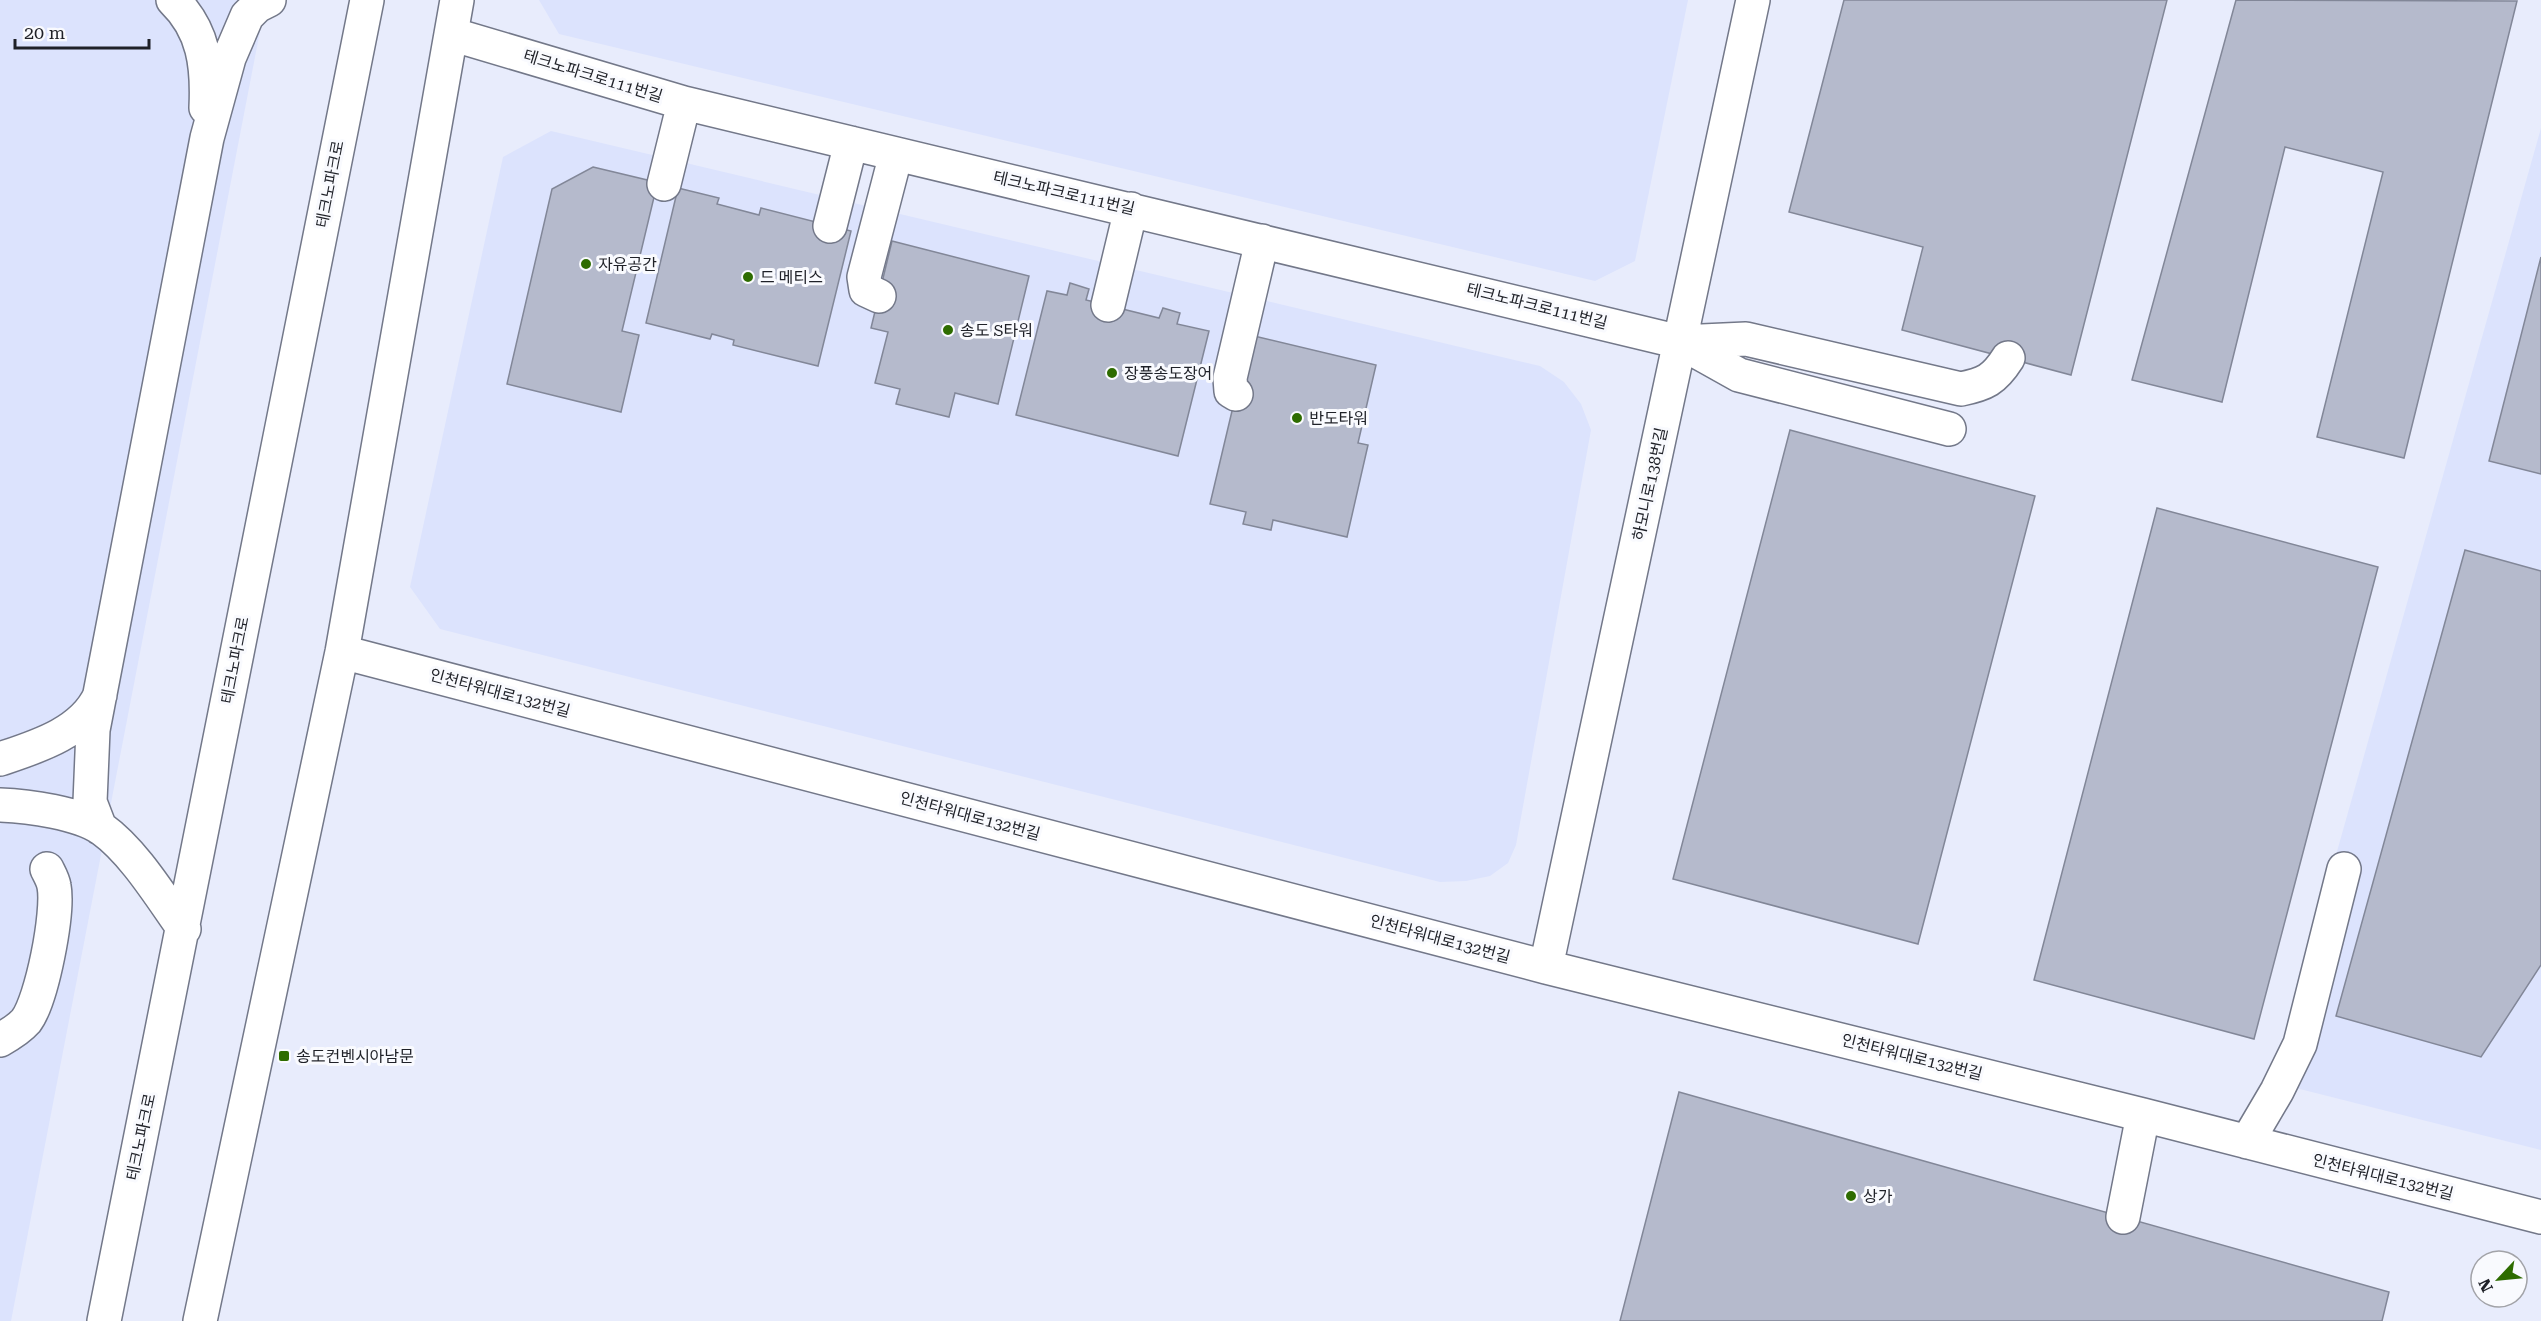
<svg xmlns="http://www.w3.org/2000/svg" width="2541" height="1321" viewBox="0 0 2541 1321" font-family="'Roboto Serif','Noto Sans KR',serif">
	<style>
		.built { fill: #dce3fd }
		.building { fill: #b5bacc; stroke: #828798; stroke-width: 1.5 }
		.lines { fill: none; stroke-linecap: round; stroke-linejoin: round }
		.minor-casing { stroke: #737889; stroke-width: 36 }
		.minor { stroke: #fff; stroke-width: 33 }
		.poi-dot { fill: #2e6c00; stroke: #f9fafe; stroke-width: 2 }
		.labels { text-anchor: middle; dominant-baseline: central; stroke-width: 6; stroke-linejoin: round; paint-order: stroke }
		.street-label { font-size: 16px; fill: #1f2128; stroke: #f9fafe }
		.poi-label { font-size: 16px; fill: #1f2128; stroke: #f9fafe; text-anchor: start }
	</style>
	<rect width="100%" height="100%" fill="#e8ecfc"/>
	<path class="built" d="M0 0H266L11 1321H0Z
		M539 0H1688L1635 261 1595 281 559 34Z
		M2541 128V1150L2272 1082Z
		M551 131 1540 366 1564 382 1581 404 1591 430 1516 845 1508 863 1490 876 1466 881 1440 882 440 629 410 587 503 157Z"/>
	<path class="building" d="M1844 0H2167L2071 375 1902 330 1923 247 1789 212Z
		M2236 0 2517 1 2404 458 2317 437 2383 172 2285 147 2222 402 2132 380Z
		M593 167 664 184 655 193 622 331 639 335 621 412 507 384 552 189Z
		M678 188 719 198 717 204 759 215 761 208 851 231 818 366 733 345 734 340 712 334 710 339 646 323Z
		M892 241 1029 276 998 404 955 393 949 417 896 404 900 389 875 383 888 332 871 328Z
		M2541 257V474L2489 461Z
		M1070 283 1089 289 1086 300 1159 318 1163 308 1180 313 1177 324 1209 331 1178 456 1016 415 1047 291 1067 295Z
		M1250 335 1376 365 1358 443 1368 445 1347 537 1273 520 1271 530 1243 524 1246 512 1210 504Z
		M1790 430 2035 496 1918 944 1673 879Z
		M2157 508 2378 567 2254 1039 2034 980Z
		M2465 550 2541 571V965L2481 1057 2336 1016Z
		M1679 1092 2389 1292 2382 1321H1620Z"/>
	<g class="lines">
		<g class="minor-casing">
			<path id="minor" d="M173 0C204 30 208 66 206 108
				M451 34 684 103 1680 342 1739 375 1949 429
				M664 184 684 103
				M830 226 851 143
				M879 296 866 290 864 277 896 154
				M1108 305 1131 209
				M1680 342 1746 339 1961 389C1985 384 1994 380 2008 358
				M1236 394 1231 391 1230 378 1262 241
				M342 652 1546 967 2143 1115 2541 1217
				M0 759C36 747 83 733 100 695
				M0 805C29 806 79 813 102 829 134 852 161 897 184 929
				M100 828 90 802 93 730 207 138 229 58 247 16 257 6 269 0
				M1546 967 1753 0
				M0 1040C9 1035 19 1029 26 1021 42 1000 59 912 54 886 53 880 50 875 47 869
				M2247 1142 2277 1091 2300 1044 2344 869
				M2123 1217 2143 1115
				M104 1321 367 0
				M200 1321 342 652 457 0"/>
		</g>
		<use href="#minor" class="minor"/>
	</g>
	<g class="poi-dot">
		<circle cx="586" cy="264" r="6"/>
		<circle cx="748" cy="277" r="6"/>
		<circle cx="948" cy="330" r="6"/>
		<circle cx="1112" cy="373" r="6"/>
		<circle cx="1297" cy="418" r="6"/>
		<rect x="278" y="1050" width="12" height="12" rx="3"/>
		<circle cx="1851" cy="1196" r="6"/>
	</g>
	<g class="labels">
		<g class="street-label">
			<text transform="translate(593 76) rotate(17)">테크노파크로111번길</text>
			<text transform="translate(330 184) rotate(-79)">테크노파크로</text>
			<text transform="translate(1064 193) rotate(13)">테크노파크로111번길</text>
			<text transform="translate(1537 306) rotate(14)">테크노파크로111번길</text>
			<text transform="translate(1650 484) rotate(-78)">하모니로138번길</text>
			<text transform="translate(235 660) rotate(-79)">테크노파크로</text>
			<text transform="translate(500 693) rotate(15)">인천타워대로132번길</text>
			<text transform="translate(970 816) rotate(15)">인천타워대로132번길</text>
			<text transform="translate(1440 939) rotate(15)">인천타워대로132번길</text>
			<text transform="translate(1912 1057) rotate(14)">인천타워대로132번길</text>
			<text transform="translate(141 1137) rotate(-78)">테크노파크로</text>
			<text transform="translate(2383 1177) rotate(14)">인천타워대로132번길</text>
		</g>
		<g class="poi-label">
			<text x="598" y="264">자유공간</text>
			<text x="760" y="277">드 메티스</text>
			<text x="960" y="330">송도 S타워</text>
			<text x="1124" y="373">장풍송도장어</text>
			<text x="1309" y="418">반도타워</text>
			<text x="296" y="1056">송도컨벤시아남문</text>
			<text x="1863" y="1196">상가</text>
		</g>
	</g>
	<g transform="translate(2499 1279) rotate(244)"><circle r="28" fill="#f9fafe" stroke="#a2a3a8" stroke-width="1.5"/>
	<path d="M0-4.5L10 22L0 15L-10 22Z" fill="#2e6c00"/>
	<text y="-9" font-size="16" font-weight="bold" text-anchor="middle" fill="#1f2128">N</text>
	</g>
	<path d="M15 39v9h134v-9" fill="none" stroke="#1f2128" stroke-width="3"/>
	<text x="24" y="39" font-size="18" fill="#1f2128" stroke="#f9fafe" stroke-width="4.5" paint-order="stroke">20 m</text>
</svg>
